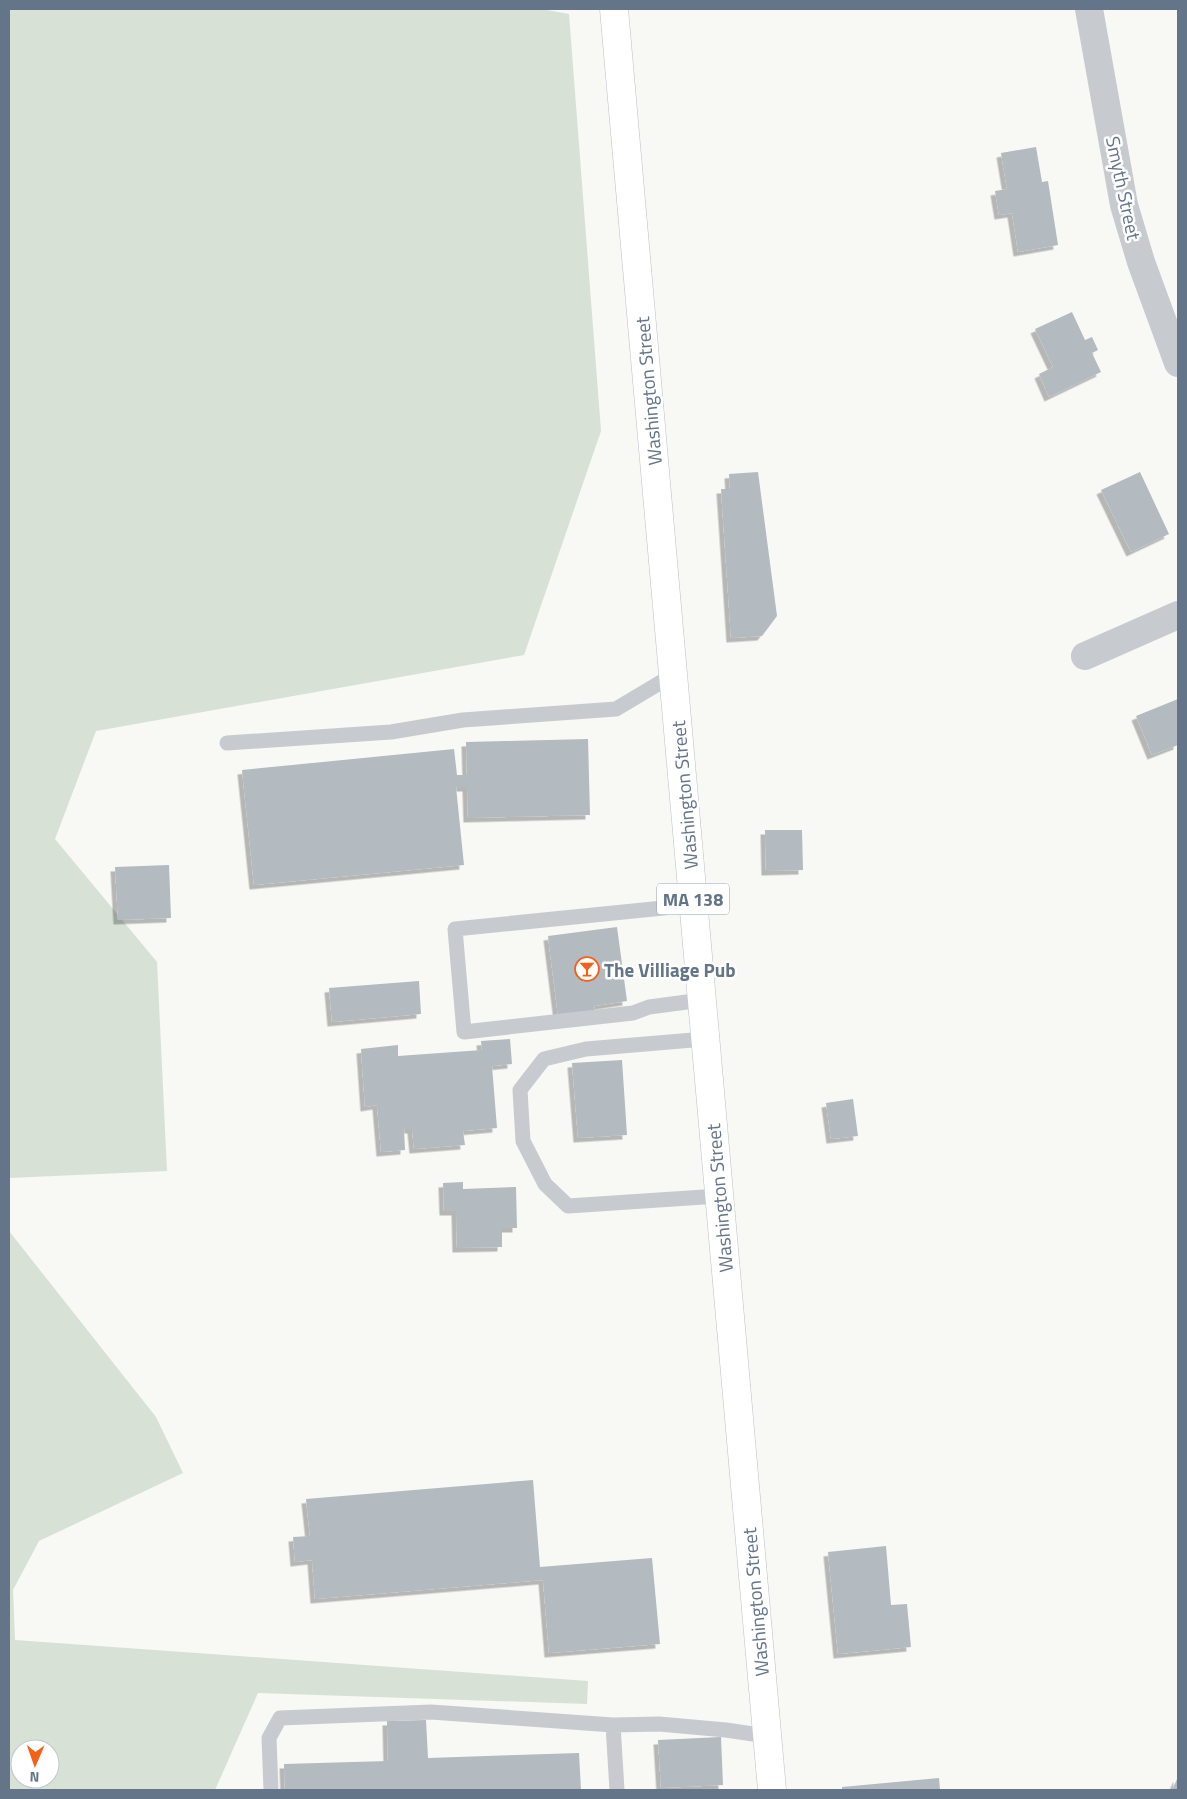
<svg xmlns="http://www.w3.org/2000/svg" width="1187" height="1799" viewBox="0 0 1187 1799" font-family="'Titillium Web',sans-serif">
	<style>
		.green { fill: #d8e1d5; fill-rule: evenodd }
		.building { fill: #b3bac0; filter: url(#shadow) }
		.lines { fill: none; stroke-linecap: round; stroke-linejoin: round }
		.primary-casing { stroke: #bcbfc3; stroke-width: 29 }
		.service { stroke: #c7cbcf; stroke-width: 15 }
		.minor { stroke: #c7cbcf; stroke-width: 28 }
		.primary { stroke: #fff; stroke-width: 28 }
		.labels { text-anchor: middle; dominant-baseline: central; stroke-width: 5; stroke-linejoin: round; paint-order: stroke }
		.shield { fill: #fff; stroke: #929eac; stroke-width: 1 }
		.shield-label { font-size: 18px; font-weight: bold; fill: #647589 }
		.street-label { font-size: 19px; fill: #647589; stroke: #fff }
		.poi-label { font-size: 19px; font-weight: bold; fill: #647589; stroke: #fff; text-anchor: start }
	</style>
	<defs>
		<filter id="shadow"><feDropShadow dx="-4.5" dy="4.5" stdDeviation="0" flood-color="#0004"/></filter>
	</defs>
	<rect width="100%" height="100%" fill="#f8f8f5"/>
	<path class="green" d="M9 9H541L569 14 601 431 524 655 96 731 55 839 157 962 167 1171 9 1178Z
		M9 1231 156 1417 183 1473 39 1541 13 1590 15 1640 588 1681 587 1704 258 1693 215 1790H9ZM20 1749H50V1779H20Z"/>
	<path class="building" d="M1036 147 1042 182 1048 181 1058 245 1018 252 1012 213 999 215 995 191 1007 189 1001 153Z
		M1072 312 1085 340 1092 337 1098 350 1092 353 1101 372 1049 397 1039 374 1053 367 1035 329Z
		M758 472 777 616 762 636 731 638 721 489H730L729 474Z
		M1140 472 1169 534 1131 552 1101 490Z
		M1178 699V745L1152 755 1136 716Z
		M588 739 590 815 468 818 467 787H456L464 865 254 885 242 770 454 749 457 775H467L466 742Z
		M765 830H802L803 870 766 871Z
		M169 865 171 918 118 920 115 867Z
		M617 927 627 1001 594 1006 595 1011 558 1016 548 936Z
		M419 981 421 1014 332 1022 329 988Z
		M510 1039 512 1064 492 1066 497 1128 463 1131 465 1145 414 1149 412 1129H404L405 1150 381 1152 377 1105 365 1107 361 1049 398 1045V1056L482 1050 481 1041Z
		M622 1060 627 1135 578 1138 572 1063Z
		M853 1099 858 1136 831 1139 826 1103Z
		M463 1182V1189L516 1187 517 1228H502V1247L457 1248 456 1211H444L443 1183Z
		M533 1480 540 1567 652 1558 660 1644 549 1653 543 1580 315 1599 312 1560 295 1562 293 1537 310 1536 306 1499Z
		M886 1546 891 1605 907 1604 911 1647 838 1654 828 1552Z
		M426 1720 428 1758 579 1753 581 1790H285L284 1764 388 1761 387 1721Z
		M721 1737 723 1785 661 1788 658 1740Z
		M1178 1777V1790H1172Z
		M939 1778 940 1790H842V1787Z"/>
	<g class="lines">
		<g class="primary-casing">
			<path id="primary" d="M614 9 772 1790"/>
		</g>
		<path class="service" d="M227 743 391 732 463 720 616 709 673 675
			M693 905 455 929 464 1032 633 1013 649 1007 702 1000
			M705 1039 586 1049 544 1059 520 1090 523 1141 545 1184 568 1206 719 1196
			M613 1725 617 1790
			M271 1790 269 1738 280 1718 431 1712 613 1725 659 1724 726 1730 767 1736"/>
		<path class="minor" d="M1089 9 1124 205 1141 262 1178 363
			M1085 656 1178 615"/>
		<use href="#primary" class="primary"/>
	</g>
	<defs>
		<g id="bar-ring" transform="scale(1.25)"><circle r="9.5" fill="#fff" stroke="#f55f18" stroke-width="1.5"/><path d="M-6-5H6L.8 .8V4.5H3.5V6h-7V4.5H-.8V.8Z" fill="#f55f18"/></g>
	</defs>
	<g fill-rule="evenodd">
		<use href="#bar-ring" x="587" y="969"/>
	</g>
	<g class="labels">
		<rect class="shield" x="657" y="883.5" width="72" height="31" rx="4"/>
		<g class="shield-label">
			<text x="693" y="899">MA 138</text>
		</g>
		<g class="street-label">
			<text transform="translate(1124 188) rotate(78)">Smyth Street</text>
			<text transform="translate(648 391) rotate(-95)">Washington Street</text>
			<text transform="translate(684 795) rotate(-95)">Washington Street</text>
			<text transform="translate(719 1198) rotate(-95)">Washington Street</text>
			<text transform="translate(755 1602) rotate(-95)">Washington Street</text>
		</g>
		<g class="poi-label">
			<text x="604" y="969">The Villiage Pub</text>
		</g>
	</g>
	<rect width="1187" height="1799" fill="none" stroke="#647589" stroke-width="20"/>
	<g transform="translate(35 1764) rotate(182)"><circle r="24" fill="#ffffff" stroke="#c1c8d0"/>
	<path d="M0-4L9 19L0 12L-9 19Z" fill="#f55f18"/>
	<text y="-8" font-size="14" font-weight="bold" text-anchor="middle" fill="#647589">N</text>
	</g>
</svg>
